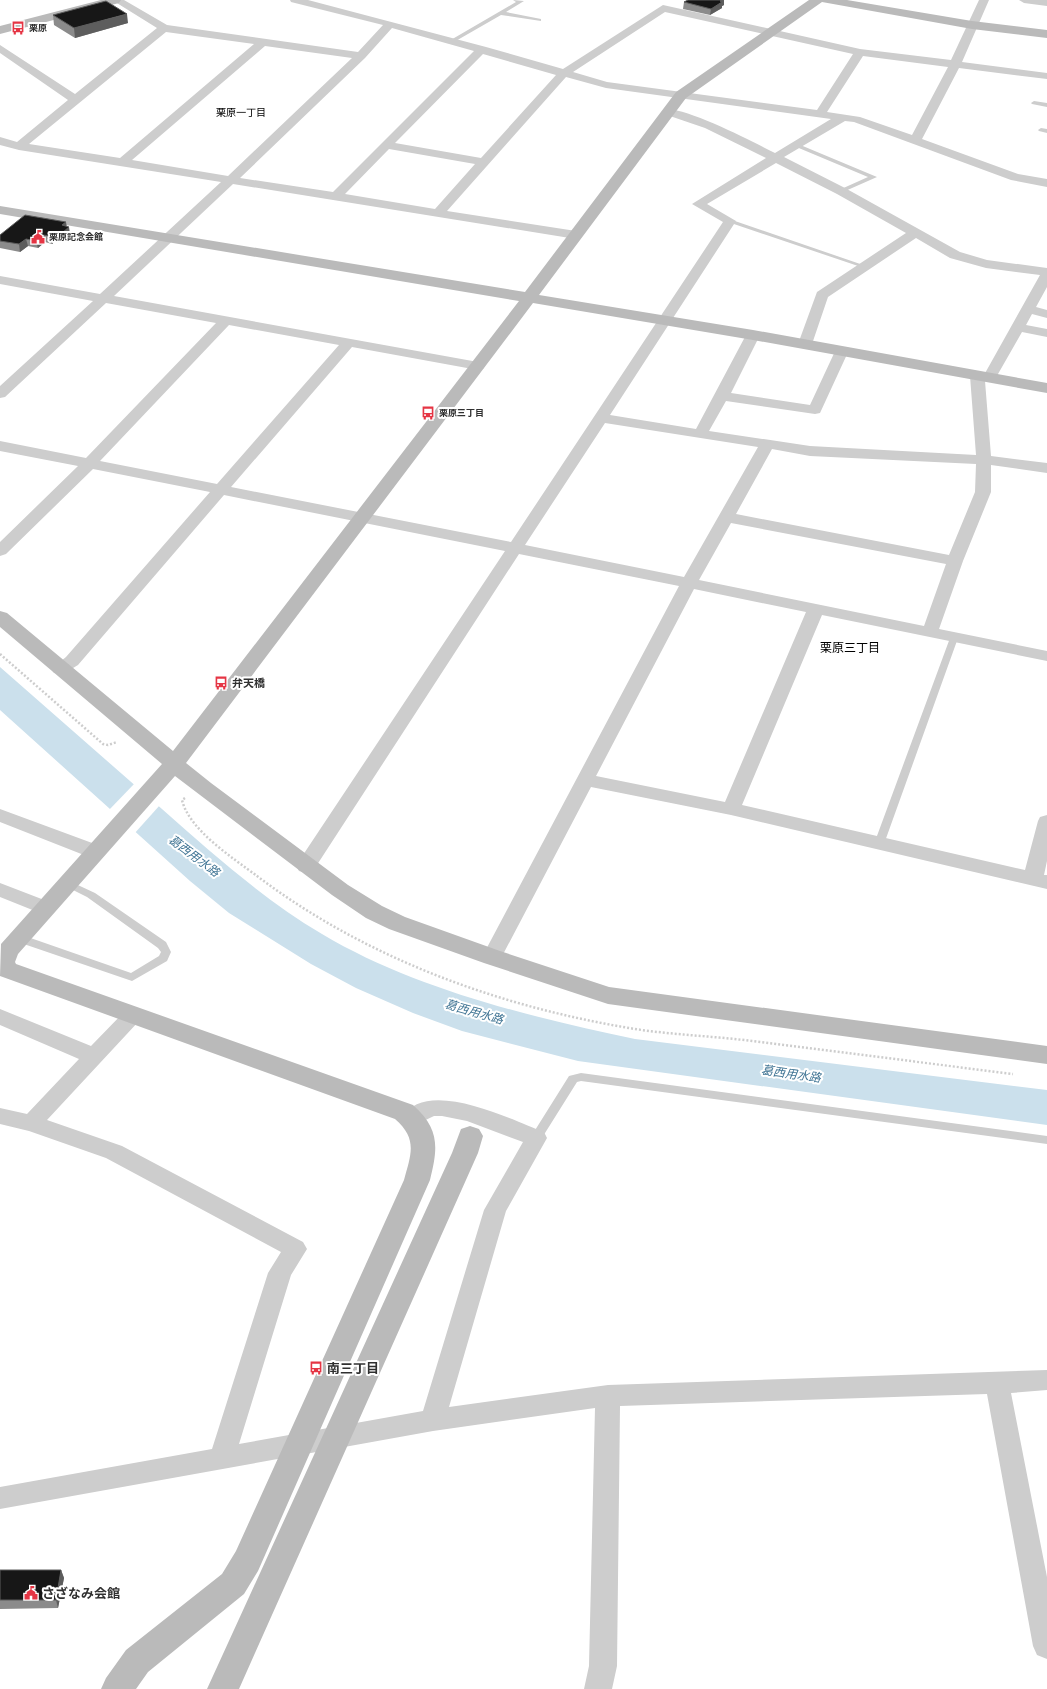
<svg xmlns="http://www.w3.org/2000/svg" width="1047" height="1689" viewBox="0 0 1047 1689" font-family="Roboto,'Noto Sans JP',sans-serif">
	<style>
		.water { fill: #cbe0ec }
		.pier { fill: #fff }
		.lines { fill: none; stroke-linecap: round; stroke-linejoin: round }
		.path { stroke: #cdcdcd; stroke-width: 2.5; stroke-dasharray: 2 2; stroke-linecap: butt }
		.lane { fill: #cdcdcd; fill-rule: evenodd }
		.street { fill: #cdcdcd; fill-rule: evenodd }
		.secondary { fill: #bababa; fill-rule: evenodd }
		.wall { fill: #8b8b8b }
		.shaded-wall { fill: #5d5d5d }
		.building { fill: #171717; stroke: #5d5d5d }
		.labels { text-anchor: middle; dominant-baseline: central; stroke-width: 4; stroke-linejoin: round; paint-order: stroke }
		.far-poi-label { font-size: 9px; font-weight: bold; fill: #303030; stroke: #fff; text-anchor: start }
		.far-neighbourhood-label { font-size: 10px; fill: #000; stroke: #fff }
		.poi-label { font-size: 11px; font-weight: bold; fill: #303030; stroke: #fff; text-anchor: start }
		.neighbourhood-label { font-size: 12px; fill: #000; stroke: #fff }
		.water-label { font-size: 12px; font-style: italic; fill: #3e7393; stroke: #fff }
		.near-poi-label { font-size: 13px; font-weight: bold; fill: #303030; stroke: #fff; text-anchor: start }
	</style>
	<rect width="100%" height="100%" fill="#fff"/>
	<path class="water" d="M0 667C54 714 108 762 162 809 213 854 263 899 322 934 414 989 531 1017 635 1039L1047 1090V1125L578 1061 462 1031 413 1013 356 988 311 964 229 913 190 881 0 710Z"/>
	<path class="pier" d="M135 783 160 805 134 834 108 811Z"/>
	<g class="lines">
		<path class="path" d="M0 654 103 744 108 745 117 742
			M185 798 182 800C189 830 233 858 257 876 367 959 500 1007 635 1029 674 1035 713 1036 752 1041 839 1052 926 1063 1013 1074"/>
		<path class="lane" d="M513 0 524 1 506 12 541 19V21L501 15 454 42 449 41 516 2Z
			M1034 101 1047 103V107L1032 104 1031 103Z
			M1041 128 1047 129V133L1039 131 1038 130Z
			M794 144H798L877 177 843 192H839V190L868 177 794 146Z
			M728 220H732L869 267 864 268 728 222Z
			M954 635 958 638 884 844 883 846H875L874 844 950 638Z
			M67 880 95 893 166 942 171 952 167 961 132 981 15 941 14 938 19 934 131 973 159 956 161 952 158 948 87 897 63 885 62 883Z
			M581 1073 1047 1136V1144L581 1081 577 1082 540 1141 536 1142 532 1141 530 1138 532 1135 569 1076Z"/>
		<path class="street" d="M112 0H124L167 25 358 52 383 25 291 2 290 0H308L486 47 563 69 663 5 860 49 951 60 979 0H989L962 62 1047 73V79L959 68 922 139 1018 174 1047 179V187L1011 180 854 122 845 121 784 157 845 188 960 252 987 260 1047 268V287L1036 307 1047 310V318L1032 314 1026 325 1047 329V337L1022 332 994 381H985L991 456 1047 463V473L991 465V492L963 561 939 629 1047 651V661L822 615 742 805 1025 870 1038 821 1040 817 1047 815V861L1044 875H1047V889L731 815 591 787 499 962 492 964 485 962 482 957 679 586 519 554 313 871 306 873 299 871 296 866 299 861 505 551 224 495 78 665C70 670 64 675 54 673L51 669 66 657 210 492 93 469 6 554 0 556V542L78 466 0 451V441L86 458 216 323 106 303 5 397 0 398V386L93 301 0 284V276L100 294 221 182 19 150 0 145V137L17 142 68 100 0 53V45L75 94 157 28ZM665 12 853 54 817 110 607 82 573 72ZM392 28 474 51 333 192 240 178 365 58ZM166 32 254 44 120 158 29 144ZM265 46 352 58 228 176 132 160ZM483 54 556 75 481 158 395 143ZM863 56 948 67 912 135 860 117 827 112ZM566 77 606 88 831 119 775 153C755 143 683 105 664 110L662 112 664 114 705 128 766 158 692 204 723 222 511 542 231 487 352 347 478 370 483 369 485 366 483 363 478 362 114 296 233 184 576 239 581 238 582 235 581 232 576 231 447 211ZM389 149 475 164 435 209 345 194ZM776 163 837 194 906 233 817 292 798 344 800 347H810L812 344 828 297 916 238 950 258 986 268 1040 275 984 375 977 372 972 373 970 376 976 455 810 446 709 431 726 401 815 414 820 413 849 350 847 347H837L810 405 731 393 760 335 758 332H748L746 335 696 429 610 415 736 221 707 204ZM229 325 339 345 217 484 100 461ZM605 423 758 447 684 577 525 545ZM772 449 810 456 976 464 975 492 949 555 736 514ZM731 523 946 564 924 626 699 580ZM694 589 806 612 725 802 596 776Z
			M1019 0H1047V6L1024 3Z
			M0 809 103 847 106 852 103 857 96 858 89 857 0 822Z
			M0 883 52 903 55 908 52 913 45 915 0 897Z
			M132 1008 139 1011 142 1016 139 1021 47 1120 122 1146 303 1242 307 1249 291 1275 239 1444 423 1411 484 1210 523 1142 467 1121 442 1116H434L413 1126 405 1124 402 1118C425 1076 512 1120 544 1132L547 1138 506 1211 449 1407 608 1385 1047 1370V1390L1011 1393 1047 1577V1659L1037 1655 1033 1646 987 1394 620 1406 617 1666 612 1689H584L589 1666 595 1408 433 1431 0 1509V1487L212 1449 268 1273 281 1252 106 1158 29 1131 0 1124V1108L27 1114 79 1059 0 1025V1009L91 1046 125 1011Z"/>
		<path class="secondary" d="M101 0H121L119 3 0 34V26Z
			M809 0H847L972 21 1047 30V38L972 29 822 2 686 98 539 295 753 330 1047 383V393L753 340 533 303 186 763 211 783 348 885 382 906 405 917 500 951 609 987 1047 1046V1064L608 1004 484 963 389 929 366 918 332 895 175 776 18 954 15 962 16 964 413 1105C440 1129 438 1148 430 1180L258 1571 244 1594 148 1672 136 1689H101L106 1678 126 1650 222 1574 236 1551 404 1180C411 1154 418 1139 395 1119L0 976 1 944 162 764 0 627V611L7 613 173 751 519 301 0 214V206L525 292 676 92Z
			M470 1126 479 1129 483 1136 478 1153 239 1689H207L452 1153 461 1129Z"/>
	</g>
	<path class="wall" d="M688 0H724V5L722 6V8L710 15 683 9 684 2Z
		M53 15 128 23 75 38 54 25Z
		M67 226 70 234 63 240 57 239 52 244 45 242 38 248 28 246 20 252 0 248V235Z
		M0 1570H61L64 1578 58 1608 0 1609Z"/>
	<path class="shaded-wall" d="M722 0H724V5L722 6V8L710 15 711 9Z
		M127 14 128 23 75 38 74 28Z
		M66 222 67 228 69 227 70 234 63 240 62 233V225Z
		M56 232 57 239 52 244 51 236Z
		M43 235 45 242 38 248 36 241Z
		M26 239 28 246 20 252 19 244Z
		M61 1570 64 1578 58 1608 56 1600Z"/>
	<path class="building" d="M688 0H722L720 1 722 2 711 9 684 2Z
		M106 1 127 14 74 28 53 15Z
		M25 215 66 222 62 225 69 227 62 233 56 232 51 236 43 235 36 241 26 239 19 244 0 241V235Z
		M0 1570H61L56 1600H0Z"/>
	<defs>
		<g id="bus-bare" transform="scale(1.08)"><path d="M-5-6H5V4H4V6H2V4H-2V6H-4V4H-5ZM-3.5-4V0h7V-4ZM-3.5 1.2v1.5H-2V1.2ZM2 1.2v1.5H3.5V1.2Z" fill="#e53544" stroke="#fff" stroke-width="2.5" paint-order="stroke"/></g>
		<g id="civic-bare" transform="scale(1.08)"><path d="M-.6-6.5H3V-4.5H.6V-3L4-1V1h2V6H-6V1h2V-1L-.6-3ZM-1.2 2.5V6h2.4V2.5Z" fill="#e53544" stroke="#fff" stroke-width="2.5" paint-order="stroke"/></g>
	</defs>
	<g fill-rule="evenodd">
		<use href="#bus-bare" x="18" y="28"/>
		<use href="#civic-bare" x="38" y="237"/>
		<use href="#bus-bare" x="428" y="413"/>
		<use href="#bus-bare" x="221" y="683"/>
		<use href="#bus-bare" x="316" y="1368"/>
		<use href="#civic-bare" x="31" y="1593"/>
	</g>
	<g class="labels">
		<g class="far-poi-label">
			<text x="29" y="28">栗原</text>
			<text x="49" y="237">栗原記念会館</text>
			<text x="439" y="413">栗原三丁目</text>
		</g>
		<g class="far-neighbourhood-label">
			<text x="241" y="112">栗原一丁目</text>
		</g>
		<g class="poi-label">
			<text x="232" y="683">弁天橋</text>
		</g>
		<g class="neighbourhood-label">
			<text x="850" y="648">栗原三丁目</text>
		</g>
		<g class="water-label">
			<text transform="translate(194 856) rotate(37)">葛西用水路</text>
			<text transform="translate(474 1012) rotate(16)">葛西用水路</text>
			<text transform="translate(791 1074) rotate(8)">葛西用水路</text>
		</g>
		<g class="near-poi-label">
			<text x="327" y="1368">南三丁目</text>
			<text x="42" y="1593">さざなみ会館</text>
		</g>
	</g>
</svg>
